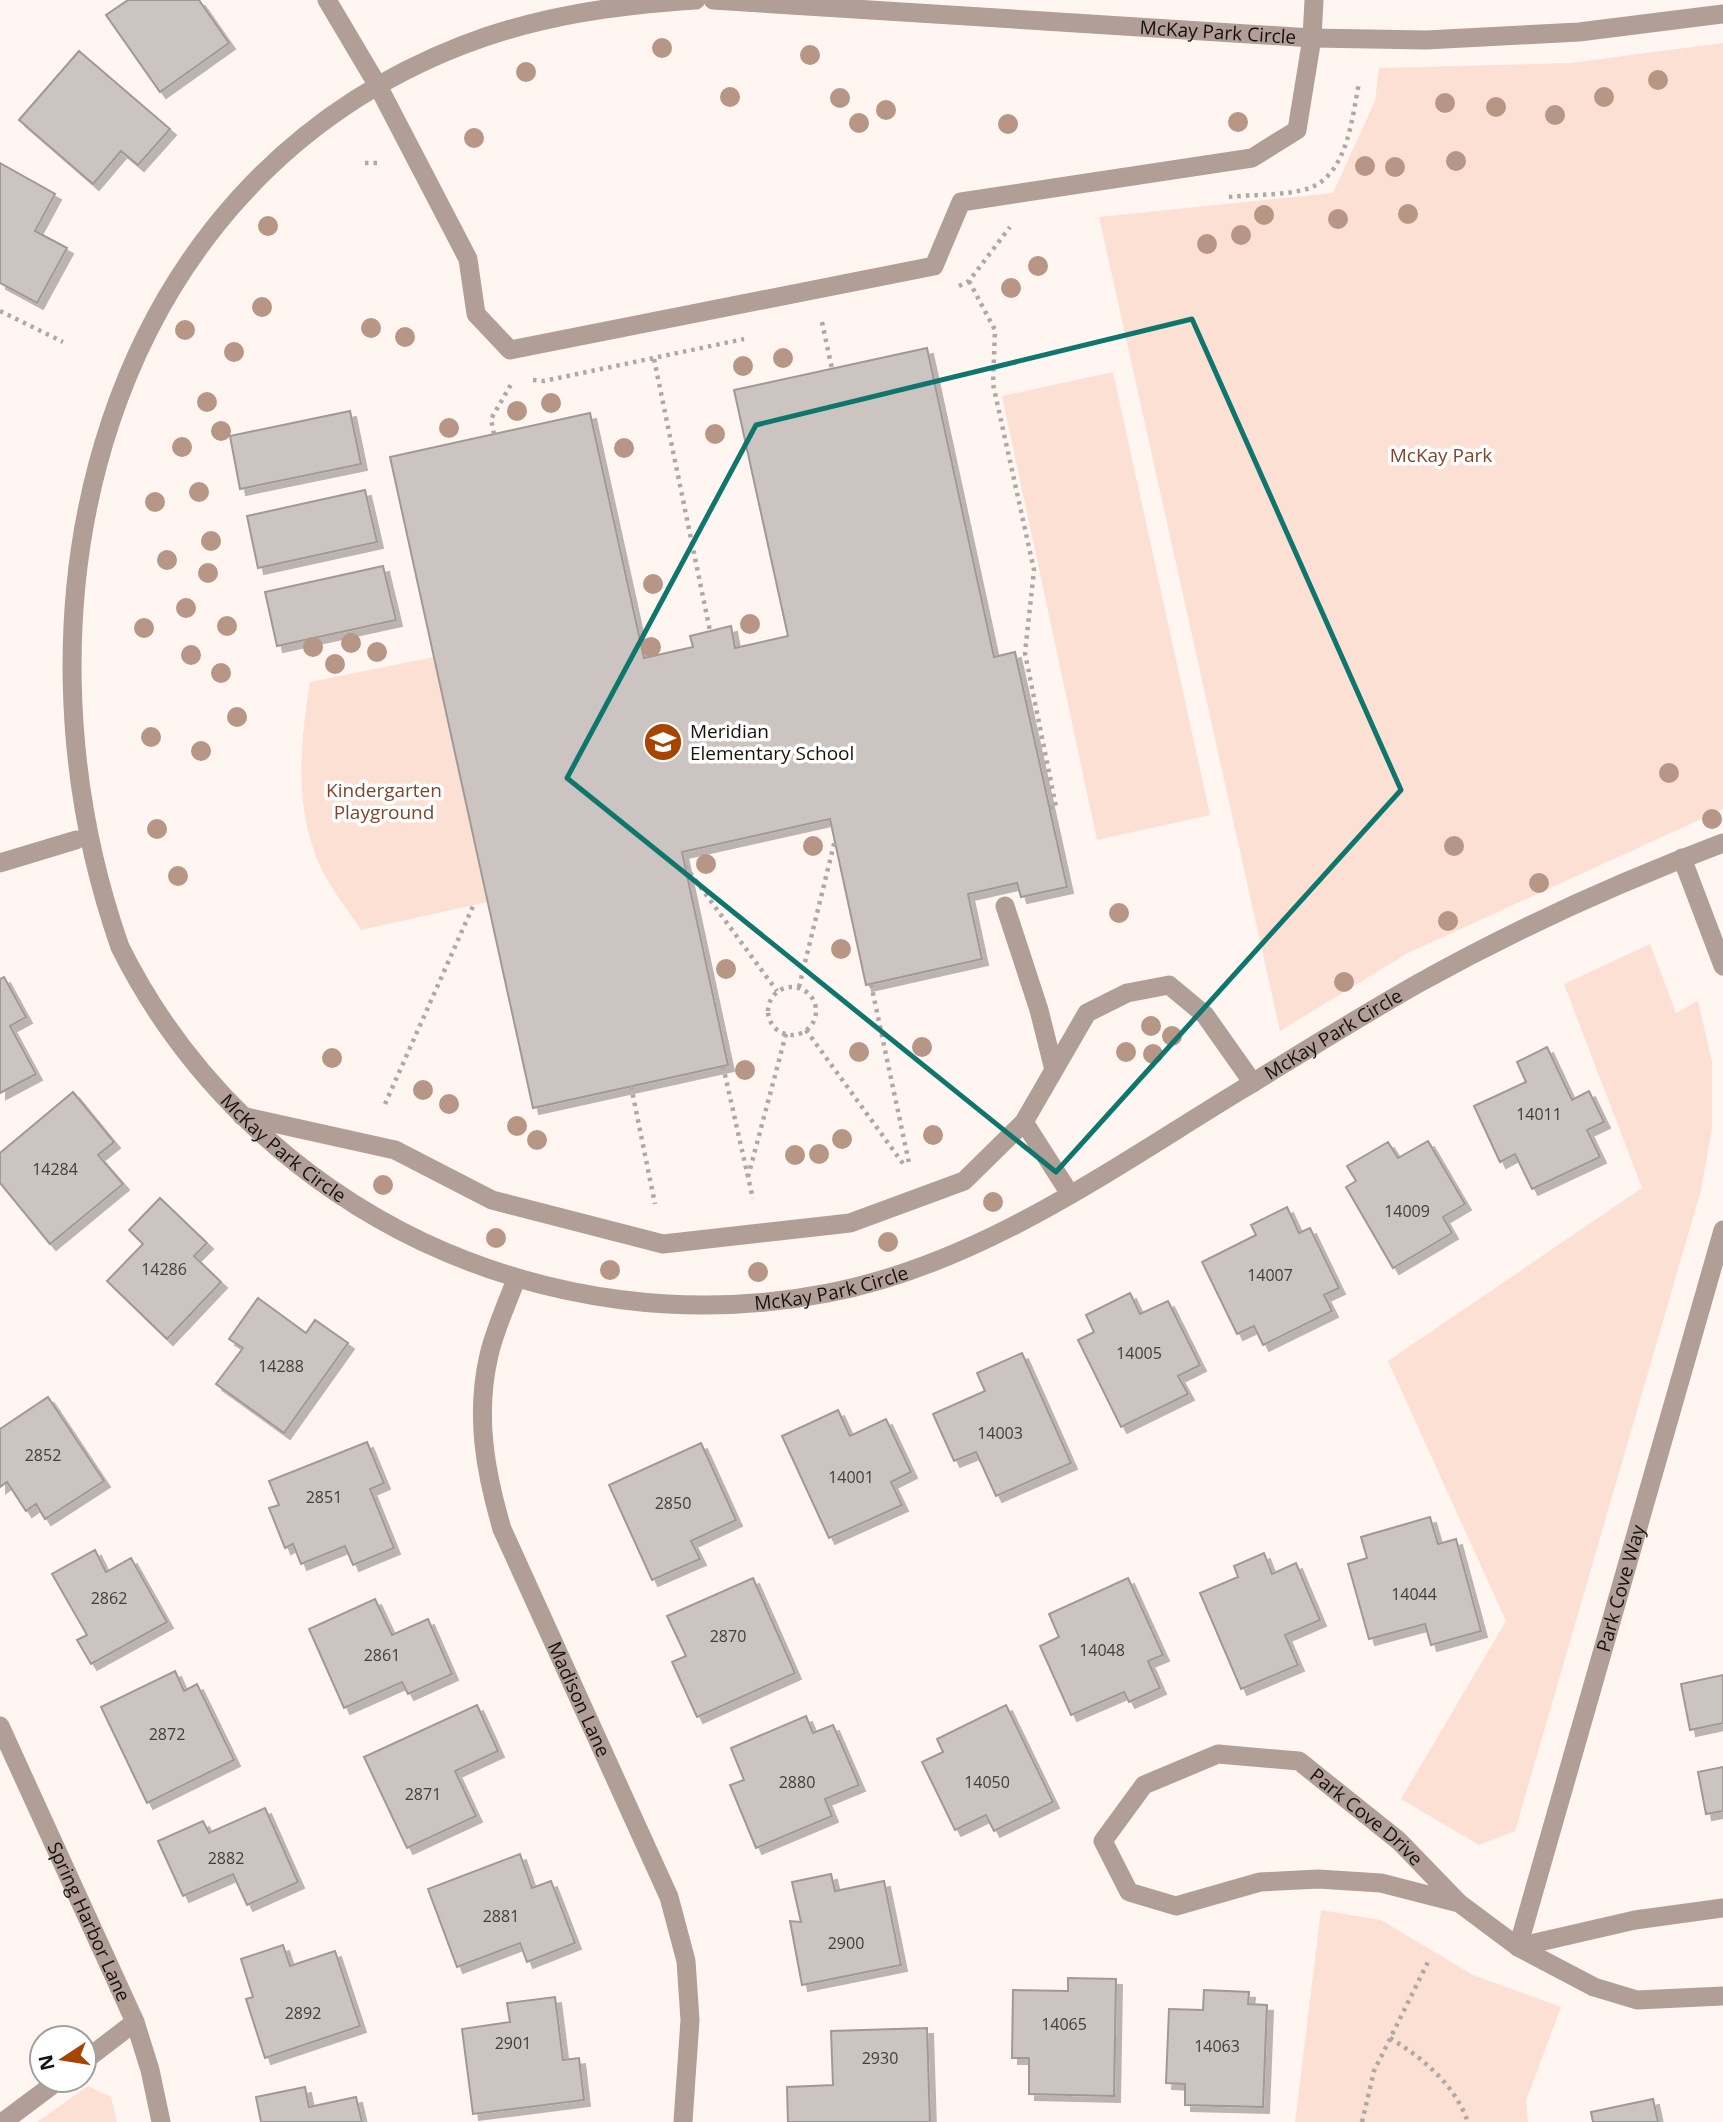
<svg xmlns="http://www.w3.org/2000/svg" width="1723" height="2122" viewBox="0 0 1723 2122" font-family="'Open Sans',sans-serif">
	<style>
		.green { fill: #fce0d4 }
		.building { fill: #ccc4c0; stroke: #a19995; stroke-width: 2; filter: url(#shadow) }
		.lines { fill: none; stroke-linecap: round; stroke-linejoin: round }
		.path { stroke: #afa8a5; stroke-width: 4.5; stroke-dasharray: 3.5 5; stroke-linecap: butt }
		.service { stroke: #b19f97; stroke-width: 19 }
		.minor { stroke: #b19f97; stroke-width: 19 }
		.tree { fill: #b79685 }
		.marked { fill: none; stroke: #0f766e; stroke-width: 5; stroke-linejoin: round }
		.labels { text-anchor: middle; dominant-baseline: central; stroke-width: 7; stroke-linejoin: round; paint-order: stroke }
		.number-label { font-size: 16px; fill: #433e3d }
		.street-label { font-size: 19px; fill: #151211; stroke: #fff }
		.park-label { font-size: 19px; fill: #7c472c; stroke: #fff }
		.poi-label { font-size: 19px; fill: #151211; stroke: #fff; text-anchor: start }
	</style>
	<defs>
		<filter id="shadow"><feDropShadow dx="6" dy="6" stdDeviation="0" flood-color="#0004"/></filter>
	</defs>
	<rect width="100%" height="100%" fill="#fff6f2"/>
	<path class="green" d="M1723 43V809L1406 954 1280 1031 1099 217 1333 193 1375 101 1379 68 1570 63Z
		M1113 372 1210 815 1097 840 1002 396Z
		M434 657 487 902 361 930C349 911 333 892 323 872 293 812 300 745 310 682Z
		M1650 944 1676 1013 1698 1001 1712 1062V1128L1701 1190 1515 1831 1479 1845 1401 1799 1506 1621 1388 1361 1642 1188 1564 984Z
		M1321 1910 1381 1920 1473 1975 1561 2007 1526 2101 1528 2122H1295Z
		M88 2086 111 2097 117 2122H37Z"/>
	<path class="building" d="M128 0H199L229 43 160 92 106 15Z
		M79 51 170 129 138 165 121 151 93 184 19 120Z
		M0 163 55 194 35 231 67 248 37 303 0 283Z
		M927 348 994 657 1015 652 1067 887 1021 897 1017 883 968 894 982 959 866 985 830 819 682 852 728 1065 533 1108 390 457 590 413 644 658 693 647 690 636 731 626 735 648 788 636 734 390Z
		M350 411 361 464 240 489 230 436Z
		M365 490 377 542 258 568 247 516Z
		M383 566 396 620 277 646 265 592Z
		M4 977 26 1017 10 1026 36 1074 0 1093V979Z
		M1547 1047 1572 1100 1589 1091 1604 1122 1587 1130 1600 1157 1532 1189 1515 1154 1500 1162 1474 1106 1526 1082 1517 1062Z
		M73 1092 114 1142 98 1155 123 1184 50 1244 0 1183V1153Z
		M1428 1141 1465 1204 1443 1217 1452 1233 1393 1268 1346 1187 1356 1181 1347 1166 1388 1142 1398 1158Z
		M160 1198 207 1243 194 1256 221 1282 167 1339 107 1281 143 1244 129 1230Z
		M1287 1207 1299 1233 1310 1228 1339 1288 1324 1295 1332 1311 1263 1345 1254 1326 1237 1334 1202 1262 1256 1235 1251 1225Z
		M1130 1293 1140 1314 1168 1301 1200 1365 1178 1376 1188 1394 1121 1427 1078 1340 1094 1332 1086 1315Z
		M258 1298 306 1333 315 1320 348 1343 284 1433 216 1384 243 1348 229 1339Z
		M1022 1353 1071 1463 996 1496 976 1452 954 1461 933 1414 985 1391 977 1373Z
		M48 1397 104 1481 45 1519 36 1504 26 1511 7 1482 0 1487V1429Z
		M838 1410 850 1436 886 1419 911 1472 891 1482 902 1505 829 1538 782 1436Z
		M367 1442 384 1483 370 1489 394 1548 353 1565 345 1546 301 1564 293 1544 285 1548 269 1508 279 1505 269 1481Z
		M701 1443 736 1520 691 1541 700 1559 652 1580 609 1485Z
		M1430 1517 1438 1544 1456 1539 1481 1631 1431 1645 1425 1624 1369 1639 1348 1564 1367 1558 1361 1537Z
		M95 1550 106 1572 131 1558 167 1622 91 1664 77 1640 87 1635 52 1574Z
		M1264 1553 1272 1574 1296 1563 1320 1620 1285 1635 1298 1665 1241 1689 1200 1593 1238 1577 1234 1566Z
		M753 1578 795 1673 697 1717 672 1662 686 1656 667 1616Z
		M1128 1578 1163 1655 1148 1661 1160 1688 1129 1702 1124 1692 1071 1715 1040 1646 1059 1637 1049 1614Z
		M375 1599 392 1635 428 1619 452 1674 408 1694 402 1682 344 1708 309 1629Z
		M175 1671 184 1691 197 1684 234 1760 147 1803 101 1707Z
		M1723 1675V1723L1690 1730 1681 1684Z
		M477 1705 498 1751 455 1771 476 1816 407 1848 364 1757Z
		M1006 1705 1053 1802 994 1831 986 1815 955 1830 922 1762 943 1752 937 1739Z
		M806 1716 813 1733 833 1725 859 1785 825 1799 832 1816 756 1848 730 1785 744 1780 731 1748Z
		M1723 1767V1811L1706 1814 1698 1772Z
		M265 1808 298 1882 247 1905 233 1874 183 1896 158 1841 203 1821 209 1833Z
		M520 1854 532 1888 551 1881 575 1943 527 1962 520 1943 457 1967 428 1889Z
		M831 1874 835 1891 884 1881 901 1965 802 1985 790 1921 801 1922 792 1882Z
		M283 1945 290 1966 335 1951 360 2026 265 2058 246 1999 253 1997 241 1959Z
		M1068 1978 1116 1979 1114 2096 1029 2094V2058H1012L1013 1990 1068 1991Z
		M1204 1990 1249 1992 1248 2004 1267 2005 1263 2107 1185 2105V2084L1166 2083 1169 2009 1203 2010Z
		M555 1997 563 2060 579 2058 584 2100 473 2114 462 2029 510 2022 507 2003Z
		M927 2028 930 2122H788L787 2087 833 2085 831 2031Z
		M305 2087 309 2107 356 2097 362 2122H261L256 2097Z
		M1653 2099 1658 2122H1593L1591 2112Z"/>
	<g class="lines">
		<path class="path" d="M365 163H382
			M1229 197C1254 194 1286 196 1310 188 1348 173 1352 117 1359 83
			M969 281 995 330 993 384 1034 570 1025 653 1056 807 1050 808
			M959 286 969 281 1010 227
			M0 311 63 342
			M822 322 832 369
			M654 359 710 631
			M533 380 544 381 744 339
			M494 434 491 419 513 381
			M685 866 777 991
			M871 984 909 1163
			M768 1011a24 24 0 1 1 48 0a24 24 0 1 1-48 0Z
			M799 987 835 840
			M806 1030 904 1165
			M723 1066 753 1199
			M631 1086 655 1204
			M385 1104 474 904
			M748 1177 786 1034
			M1390 2038C1424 2059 1454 2084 1468 2122
			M1362 2122 1374 2071 1428 1962"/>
		<path class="service" d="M378 86 468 259 476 314 510 350 934 266 961 202 1252 158 1297 130 1312 38
			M1005 906 1039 1010 1054 1070
			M242 1116 395 1150 492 1200 663 1244 850 1223 964 1181 1024 1122 1087 1013 1127 993 1169 985 1205 1015 1253 1083
			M1024 1122 1070 1194"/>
		<g class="minor">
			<path d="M327 0 378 86"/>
			<path id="s1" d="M696 0C616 5 538 16 463 45 102 185 0 605 120 947 184 1076 293 1180 423 1242 549 1301 691 1320 828 1293 980 1264 1111 1169 1241 1090 1300 1054 1359 1017 1419 983 1516 929 1619 882 1723 843"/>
			<path id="s2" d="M713 0 1312 38 1426 40 1579 32 1723 14"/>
			<path d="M1312 38 1314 0"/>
			<path d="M1682 858 1723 966"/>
			<path d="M0 863 76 840"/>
			<path id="s3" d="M516 1279C507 1304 495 1329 489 1355 475 1415 485 1471 502 1529L669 1897 686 1961 690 2020 683 2122"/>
			<path id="s4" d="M0 1726 135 2022 150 2070 161 2122"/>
			<path id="s5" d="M1459 1903 1381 1883 1318 1879 1260 1882 1176 1906 1129 1892 1103 1841 1144 1785 1218 1754 1299 1761 1399 1841 1459 1903 1518 1947 1594 1987 1637 2000 1723 1996"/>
			<path id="s6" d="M1518 1947 1723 1230"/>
			<path d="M1518 1947 1635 1920 1723 1908"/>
			<path d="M84 2061 135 2022"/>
			<path d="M3 2122 59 2080"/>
		</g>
	</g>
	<g class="tree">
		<circle cx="662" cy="48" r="10"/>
		<circle cx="810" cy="55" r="10"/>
		<circle cx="526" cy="72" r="10"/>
		<circle cx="1658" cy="80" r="10"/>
		<circle cx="730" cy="97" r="10"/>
		<circle cx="1604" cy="97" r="10"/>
		<circle cx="840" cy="98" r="10"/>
		<circle cx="1445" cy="103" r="10"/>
		<circle cx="1496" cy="107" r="10"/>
		<circle cx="886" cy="110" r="10"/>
		<circle cx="1555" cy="115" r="10"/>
		<circle cx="1238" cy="122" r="10"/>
		<circle cx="859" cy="123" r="10"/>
		<circle cx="1008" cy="124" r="10"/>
		<circle cx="474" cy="138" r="10"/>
		<circle cx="1456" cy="161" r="10"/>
		<circle cx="1365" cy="166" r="10"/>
		<circle cx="1395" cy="167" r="10"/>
		<circle cx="1408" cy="214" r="10"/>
		<circle cx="1264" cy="215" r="10"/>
		<circle cx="1338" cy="219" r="10"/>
		<circle cx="268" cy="226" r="10"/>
		<circle cx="1241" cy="235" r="10"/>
		<circle cx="1207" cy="244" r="10"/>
		<circle cx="1038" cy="266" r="10"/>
		<circle cx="1011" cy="288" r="10"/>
		<circle cx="262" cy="307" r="10"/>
		<circle cx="371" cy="328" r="10"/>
		<circle cx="185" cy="330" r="10"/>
		<circle cx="405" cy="337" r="10"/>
		<circle cx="234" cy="352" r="10"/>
		<circle cx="783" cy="358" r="10"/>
		<circle cx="743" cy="366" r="10"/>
		<circle cx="207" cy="402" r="10"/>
		<circle cx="551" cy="403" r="10"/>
		<circle cx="517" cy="411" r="10"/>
		<circle cx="449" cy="428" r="10"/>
		<circle cx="221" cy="431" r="10"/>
		<circle cx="715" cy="434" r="10"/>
		<circle cx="182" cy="447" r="10"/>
		<circle cx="624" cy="448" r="10"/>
		<circle cx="199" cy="492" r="10"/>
		<circle cx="155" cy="502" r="10"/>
		<circle cx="211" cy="541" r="10"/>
		<circle cx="167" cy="560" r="10"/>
		<circle cx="208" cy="573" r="10"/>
		<circle cx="653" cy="584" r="10"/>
		<circle cx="186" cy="608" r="10"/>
		<circle cx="750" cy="624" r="10"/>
		<circle cx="227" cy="626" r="10"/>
		<circle cx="144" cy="628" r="10"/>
		<circle cx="351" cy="643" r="10"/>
		<circle cx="313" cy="647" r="10"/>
		<circle cx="651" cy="647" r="10"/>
		<circle cx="377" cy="652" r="10"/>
		<circle cx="191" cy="655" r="10"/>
		<circle cx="335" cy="664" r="10"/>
		<circle cx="221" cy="673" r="10"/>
		<circle cx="237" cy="717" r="10"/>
		<circle cx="151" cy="737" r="10"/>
		<circle cx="201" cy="751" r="10"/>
		<circle cx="1669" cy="773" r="10"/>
		<circle cx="1712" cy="819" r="10"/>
		<circle cx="157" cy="829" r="10"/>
		<circle cx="813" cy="846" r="10"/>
		<circle cx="1454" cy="846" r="10"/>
		<circle cx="706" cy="864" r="10"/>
		<circle cx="178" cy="876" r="10"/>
		<circle cx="1539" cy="883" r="10"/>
		<circle cx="1119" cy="913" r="10"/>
		<circle cx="1448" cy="921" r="10"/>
		<circle cx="841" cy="949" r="10"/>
		<circle cx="726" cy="969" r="10"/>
		<circle cx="1344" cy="982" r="10"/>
		<circle cx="1151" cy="1026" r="10"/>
		<circle cx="1172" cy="1036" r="10"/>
		<circle cx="922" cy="1047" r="10"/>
		<circle cx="859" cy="1052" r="10"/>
		<circle cx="1126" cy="1052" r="10"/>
		<circle cx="1153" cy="1054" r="10"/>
		<circle cx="332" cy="1058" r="10"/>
		<circle cx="745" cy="1070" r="10"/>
		<circle cx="423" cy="1090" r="10"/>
		<circle cx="449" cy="1104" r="10"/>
		<circle cx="517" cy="1126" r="10"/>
		<circle cx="933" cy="1135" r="10"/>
		<circle cx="842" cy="1139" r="10"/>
		<circle cx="537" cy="1140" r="10"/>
		<circle cx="819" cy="1154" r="10"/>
		<circle cx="795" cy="1155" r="10"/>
		<circle cx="383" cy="1185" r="10"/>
		<circle cx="993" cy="1202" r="10"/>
		<circle cx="496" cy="1238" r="10"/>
		<circle cx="888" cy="1242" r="10"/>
		<circle cx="610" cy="1270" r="10"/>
		<circle cx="758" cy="1272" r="10"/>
	</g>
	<path class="marked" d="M1192 319 1401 790 1056 1172 567 778 756 425Z"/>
	<defs>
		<g id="school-disc" transform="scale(2.0125)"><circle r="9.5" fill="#a64400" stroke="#fff"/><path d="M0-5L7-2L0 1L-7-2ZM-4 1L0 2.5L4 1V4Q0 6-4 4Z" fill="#fff"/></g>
	</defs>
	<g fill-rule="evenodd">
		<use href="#school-disc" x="663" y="742"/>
	</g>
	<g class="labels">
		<g class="number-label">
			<text x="1539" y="1114">14011</text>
			<text x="55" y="1169">14284</text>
			<text x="1407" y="1211">14009</text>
			<text x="164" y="1269">14286</text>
			<text x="1270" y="1275">14007</text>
			<text x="1139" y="1353">14005</text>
			<text x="281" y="1366">14288</text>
			<text x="1000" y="1433">14003</text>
			<text x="43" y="1455">2852</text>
			<text x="851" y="1477">14001</text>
			<text x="324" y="1497">2851</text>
			<text x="673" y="1503">2850</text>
			<text x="1414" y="1594">14044</text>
			<text x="109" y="1598">2862</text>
			<text x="728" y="1636">2870</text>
			<text x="1102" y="1650">14048</text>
			<text x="382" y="1655">2861</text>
			<text x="167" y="1734">2872</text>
			<text x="797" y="1782">2880</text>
			<text x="987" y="1782">14050</text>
			<text x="423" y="1794">2871</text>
			<text x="226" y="1858">2882</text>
			<text x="501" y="1916">2881</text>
			<text x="846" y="1943">2900</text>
			<text x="303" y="2013">2892</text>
			<text x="1064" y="2024">14065</text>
			<text x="513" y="2043">2901</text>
			<text x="1217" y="2046">14063</text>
			<text x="880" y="2058">2930</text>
		</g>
		<g class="street-label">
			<text stroke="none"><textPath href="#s2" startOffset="506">McKay Park Circle</textPath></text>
			<text stroke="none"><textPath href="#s1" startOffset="2723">McKay Park Circle</textPath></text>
			<text stroke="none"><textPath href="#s1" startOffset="1568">McKay Park Circle</textPath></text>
			<text stroke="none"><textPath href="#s1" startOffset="2156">McKay Park Circle</textPath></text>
			<text stroke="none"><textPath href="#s6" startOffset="373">Park Cove Way</textPath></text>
			<text stroke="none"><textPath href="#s3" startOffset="444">Madison Lane</textPath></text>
			<text stroke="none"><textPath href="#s5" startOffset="714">Park Cove Drive</textPath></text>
			<text stroke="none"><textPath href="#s4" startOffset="215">Spring Harbor Lane</textPath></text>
		</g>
		<g class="park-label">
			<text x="1441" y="455">McKay Park</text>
			<text x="384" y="790">Kindergarten<tspan x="384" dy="22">Playground</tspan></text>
		</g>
		<g class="poi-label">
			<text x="690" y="731">Meridian<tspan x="690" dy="22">Elementary School</tspan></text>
		</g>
	</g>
	<g transform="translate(63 2059) rotate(258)"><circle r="33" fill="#ffffff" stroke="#a1a0a0" stroke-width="2"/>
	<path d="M0-5L12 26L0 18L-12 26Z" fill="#a64400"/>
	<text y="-10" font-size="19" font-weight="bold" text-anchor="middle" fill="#151211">N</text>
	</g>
</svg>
